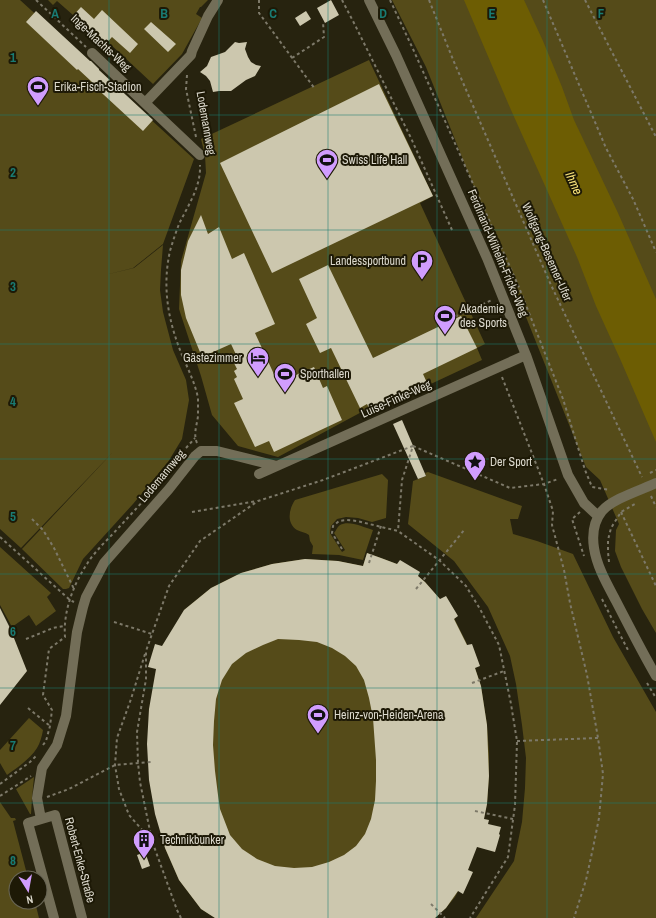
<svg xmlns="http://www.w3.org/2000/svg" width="656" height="918" viewBox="0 0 656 918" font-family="'Archivo Narrow',sans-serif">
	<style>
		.green { fill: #554b19 }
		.water { fill: #6d5d03 }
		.building { fill: #ccc7ae; fill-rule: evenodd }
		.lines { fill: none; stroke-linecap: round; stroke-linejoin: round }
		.path { stroke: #7d7969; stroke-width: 2; stroke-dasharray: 3 3; stroke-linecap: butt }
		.minor { stroke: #736e58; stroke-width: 10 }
		.grid { fill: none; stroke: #197b73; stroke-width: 1; stroke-opacity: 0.55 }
		.labels { text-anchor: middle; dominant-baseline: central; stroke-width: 4; stroke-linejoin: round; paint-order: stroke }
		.street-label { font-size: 12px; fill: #dcd9cd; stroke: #1d1906 }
		.poi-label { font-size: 12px; fill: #dcd9cd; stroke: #1d1906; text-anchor: start }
		.water-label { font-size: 13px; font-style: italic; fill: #f7e279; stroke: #1d1906 }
		.grid-label { font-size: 13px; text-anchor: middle; font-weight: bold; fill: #197b73; stroke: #1d1906; stroke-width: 4; stroke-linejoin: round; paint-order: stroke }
	</style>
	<rect width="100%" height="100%" fill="#27230f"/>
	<path class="green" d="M0 0H20L194 159 163 244 133 268 105 275 134 268 163 245 161 270 160 290 163 312 173 350 186 380 189 400 182 439 168 462 133 504 83 559 69 588 66 589H63L22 549 114 451 21 548 0 529Z
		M48 0H208L201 7H200L196 14 202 18 182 54 153 84 108 42 103 47 71 18 73 15 57 1 53 5Z
		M392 0H656V633L642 609 621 567 615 551 616 530 619 524 600 480 586 467 426 67Z
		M369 60 433 196 420 203 485 344 477 348 482 360 371 412 369 408 278 457 238 446 212 415 201 376 179 309 181 261 206 173 205 155 201 139Z
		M428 472 522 506 518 519H510L513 534 537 541 573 554 613 637 656 712V918H476L514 861 522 822 525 788 526 758 522 725 516 684 510 656 488 607 454 561 408 524 413 481 426 476 425 473Z
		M382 474 388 480 386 518 372 522 358 518 346 517 337 519 331 526 330 533 342 552 345 550 334 533C336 531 337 527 340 525 349 520 363 527 373 530L363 560 339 555 312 554 313 546 310 541 309 535C305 532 301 532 297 530 286 523 289 509 295 500Z
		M0 547 51 593 47 597 56 611 36 626 29 615 12 627 0 605Z
		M367 553 381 558 397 564 418 576 425 582 451 612 466 642 471 656 481 686 487 725 489 753V776L487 804 478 842 464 880 455 897 446 908 435 918H215L201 909 179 880 165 848 184 610 211 588 241 573 272 564 305 559 338 561 363 566Z
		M29 718 43 730C42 736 40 743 37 748 30 759 18 767 7 775L0 763V750Z
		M34 777 32 798 31 814H30L16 789Z
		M0 802 11 818H15L16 820 13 821 28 878H16V902H35L39 918H0Z"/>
	<path class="water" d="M464 0H524L543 41 562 87 574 120 618 213 656 299V442L621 361 596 306 577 257 511 110Z"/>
	<path class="building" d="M331 0 339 15 325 23 317 8Z
		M81 7 94 19 102 10 138 44 130 53 112 37 103 47 71 18Z
		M36 11 90 61H91L99 69V70L153 120 143 131 91 83 92 82 78 69 77 70 26 22Z
		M306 11 311 19 300 26 295 18Z
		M151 22 176 44 168 52 144 29Z
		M235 42 239 43 247 42 245 49 248 57 251 62 256 65 261 66 255 76 246 80 231 91H219L213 92 210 81 206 76 200 72 207 66 211 57 225 52Z
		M379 84 433 196 272 273 220 163Z
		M201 215 208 234 219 227 232 259 244 253 275 324 255 333 278 383 314 367 323 388 327 386 342 420 274 452 269 441 255 447 234 403 243 399 234 379 237 377 234 371 237 369 234 363 239 361 231 344 202 357 186 318 181 295V270L188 241Z
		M328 265 373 358 461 316 477 348 423 374 428 385 371 412 367 404 360 408 331 348 320 353 306 324 317 318 299 279Z
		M402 420 426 476 418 479 393 424Z
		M367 553 381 558 397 564 400 560 420 572 418 576 425 582 440 599 446 596 458 616 454 619 467 645 472 644 480 666 475 668 481 686 487 725 489 776 487 804 484 819 489 820 488 824 501 827 499 834 500 835 495 852 477 847 468 870 473 872 463 894 458 891 446 908 435 918H215L201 909 179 880 165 848 155 814 149 780 147 744 149 709 156 669 148 667 155 644 162 646 184 610 211 588 241 573 272 564 305 559 338 561 363 566ZM278 639 299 640 317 642 332 648 345 656 356 666 364 680 369 698 373 718 376 760V781L375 800 371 819 365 834 356 846 344 855 329 862 312 867 294 868 275 866 257 859 242 849 230 835 220 809 218 795 215 771 213 745 214 721 216 699 222 680 232 664 246 653 263 645Z
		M0 608 10 628 27 671 0 705Z
		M145 852 150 866 142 869 137 855Z"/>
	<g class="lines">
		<path class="path" d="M36 0 86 47
			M259 0V13L315 89
			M342 0 355 25 411 138 452 230
			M390 0 413 49 518 285 563 399 585 470 592 487 610 490
			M429 0 454 62 551 285 642 477
			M543 0 606 148 633 199 656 252
			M585 0 656 137
			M292 58 324 37 323 22
			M187 75 186 89 196 137
			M450 312 456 316 492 300
			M502 377 544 484 553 511 552 525 564 570 570 603 587 675 598 738 603 774 599 818 593 848 586 880 574 918
			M197 443C193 434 197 425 198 416 198 410 198 404 198 398 195 383 188 369 182 355 168 321 162 287 170 251 173 241 176 231 180 222 189 204 201 186 200 165
			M413 446 510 488 544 484 558 479
			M186 448 195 438
			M650 473 656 470
			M651 496 656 507
			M192 512 257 501
			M580 512 572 519 584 556
			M621 512 656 586
			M32 519 43 530 54 548 74 589
			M0 537 70 600 74 602
			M342 549 332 533 333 526 339 521 347 520 357 521 398 531 439 560 466 586 480 609 499 645 511 704 517 741 515 805 508 857 470 918
			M609 562 608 552V540L611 528 621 512 635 504
			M369 563 381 526
			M416 589 465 529
			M602 599 616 627 628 650
			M114 622 152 634
			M26 639 53 628 64 626
			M145 654 131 699 117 738 115 765 119 789 129 815 151 840
			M472 683 504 671
			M647 683 656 698
			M28 708 50 726
			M517 741 598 738
			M43 745 46 741 50 726 52 710 43 695 49 649 65 637C63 612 73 585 87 564 91 557 97 551 102 545 113 534 123 523 134 511 148 496 161 480 174 464
			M0 784 30 762 37 755
			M0 796 31 776
			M47 797 69 789 115 765 151 762
			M475 811 513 819
			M431 904 445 918
			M181 918 177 910 152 841 140 782 138 763 137 732 146 679V651L169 586 200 541 258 501 323 480 413 446 402 480 398 531"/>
		<path class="minor" d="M369 0 396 55 487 258 526 355 568 475 584 503 598 516
			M92 53 200 155
			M145 103 191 55 192 51 208 16 218 0
			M259 474 526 355
			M656 483C641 490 612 499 602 511 594 521 592 535 594 548 597 567 607 584 616 601 629 626 642 652 656 676
			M41 819 37 798 42 768 57 745 66 716 77 632 83 607 86 597 104 563 169 489 195 456 201 451H217L277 466
			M54 918 28 823 55 815 82 918"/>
	</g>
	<path class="grid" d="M109 0V918M219 0V918M328 0V918M437 0V918M547 0V918M0 115H656M0 230H656M0 344H656M0 459H656M0 574H656M0 688H656M0 803H656"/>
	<defs>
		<g id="stadium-pin" transform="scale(1.15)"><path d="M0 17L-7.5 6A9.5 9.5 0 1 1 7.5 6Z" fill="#d19dfe" stroke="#1d1906"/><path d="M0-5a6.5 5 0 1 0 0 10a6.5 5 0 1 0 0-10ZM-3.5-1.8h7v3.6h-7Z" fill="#111"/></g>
		<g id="parking-pin" transform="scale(1.15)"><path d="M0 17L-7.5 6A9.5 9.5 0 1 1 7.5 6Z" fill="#d19dfe" stroke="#1d1906"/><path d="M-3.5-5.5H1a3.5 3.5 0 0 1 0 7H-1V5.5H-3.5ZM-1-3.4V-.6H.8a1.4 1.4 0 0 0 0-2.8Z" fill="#111"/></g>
		<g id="hotel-pin" transform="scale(1.15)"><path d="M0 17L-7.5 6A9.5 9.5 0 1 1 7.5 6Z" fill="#d19dfe" stroke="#1d1906"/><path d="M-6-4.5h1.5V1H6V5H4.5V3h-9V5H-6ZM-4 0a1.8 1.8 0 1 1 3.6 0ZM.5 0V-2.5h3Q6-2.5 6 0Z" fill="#111"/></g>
		<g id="sight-pin" transform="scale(1.15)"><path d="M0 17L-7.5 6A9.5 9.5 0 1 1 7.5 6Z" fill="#d19dfe" stroke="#1d1906"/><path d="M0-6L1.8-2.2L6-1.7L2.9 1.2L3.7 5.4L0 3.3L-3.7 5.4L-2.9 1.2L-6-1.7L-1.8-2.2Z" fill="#111"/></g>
		<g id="building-pin" transform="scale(1.15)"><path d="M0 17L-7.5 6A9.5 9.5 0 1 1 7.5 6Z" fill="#d19dfe" stroke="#1d1906"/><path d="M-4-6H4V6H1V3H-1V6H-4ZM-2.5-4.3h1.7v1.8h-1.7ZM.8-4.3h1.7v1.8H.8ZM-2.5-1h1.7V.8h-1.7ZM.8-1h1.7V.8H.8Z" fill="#111"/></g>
	</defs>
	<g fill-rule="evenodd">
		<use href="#stadium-pin" x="38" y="87"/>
		<use href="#stadium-pin" x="327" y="160"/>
		<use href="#parking-pin" x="422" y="261"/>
		<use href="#stadium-pin" x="445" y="316"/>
		<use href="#hotel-pin" x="258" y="358"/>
		<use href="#stadium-pin" x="285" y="374"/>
		<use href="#sight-pin" x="475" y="462"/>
		<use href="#stadium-pin" x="318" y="715"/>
		<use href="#building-pin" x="144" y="840"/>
	</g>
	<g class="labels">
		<g class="street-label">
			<text transform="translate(101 43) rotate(43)">Inge-Machts-Weg</text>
			<text transform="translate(206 123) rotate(80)">Lodemannweg</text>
			<text transform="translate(547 252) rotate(66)">Wolfgang-Besemer-Ufer</text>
			<text transform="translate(498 253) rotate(67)">Ferdinand-Wilhelm-Fricke-Weg</text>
			<text transform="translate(396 399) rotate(-24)">Luise-Finke-Weg</text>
			<text transform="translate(162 476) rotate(-50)">Lodemannweg</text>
			<text transform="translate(80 860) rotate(75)">Robert-Enke-Straße</text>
		</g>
		<g class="poi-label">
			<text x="54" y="87">Erika-Fisch-Stadion</text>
			<text x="342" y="160">Swiss Life Hall</text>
			<text x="406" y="261" text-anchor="end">Landessportbund</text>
			<text x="460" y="309">Akademie<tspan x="460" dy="14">des Sports</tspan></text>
			<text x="242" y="358" text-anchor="end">Gästezimmer</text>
			<text x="300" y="374">Sporthallen</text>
			<text x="490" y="462">Der Sport</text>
			<text x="334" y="715">Heinz-von-Heiden-Arena</text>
			<text x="160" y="840">Technikbunker</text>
		</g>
		<g class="water-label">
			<text transform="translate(574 183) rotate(66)">Ihme</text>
		</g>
	</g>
	<g class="grid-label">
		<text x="55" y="18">A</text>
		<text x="164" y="18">B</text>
		<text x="273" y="18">C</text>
		<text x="383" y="18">D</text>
		<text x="492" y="18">E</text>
		<text x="601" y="18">F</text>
		<text x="13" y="62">1</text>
		<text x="13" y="177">2</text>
		<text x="13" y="291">3</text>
		<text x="13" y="406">4</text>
		<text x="13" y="521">5</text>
		<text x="13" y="636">6</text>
		<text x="13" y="750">7</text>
		<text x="13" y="865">8</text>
	</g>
	<g transform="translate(28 890) rotate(169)"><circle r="19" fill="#1d1906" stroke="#696656"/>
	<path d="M0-3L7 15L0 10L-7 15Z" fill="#d19dfe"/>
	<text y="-6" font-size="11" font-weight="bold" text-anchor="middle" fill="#dcd9cd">N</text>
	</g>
</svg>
